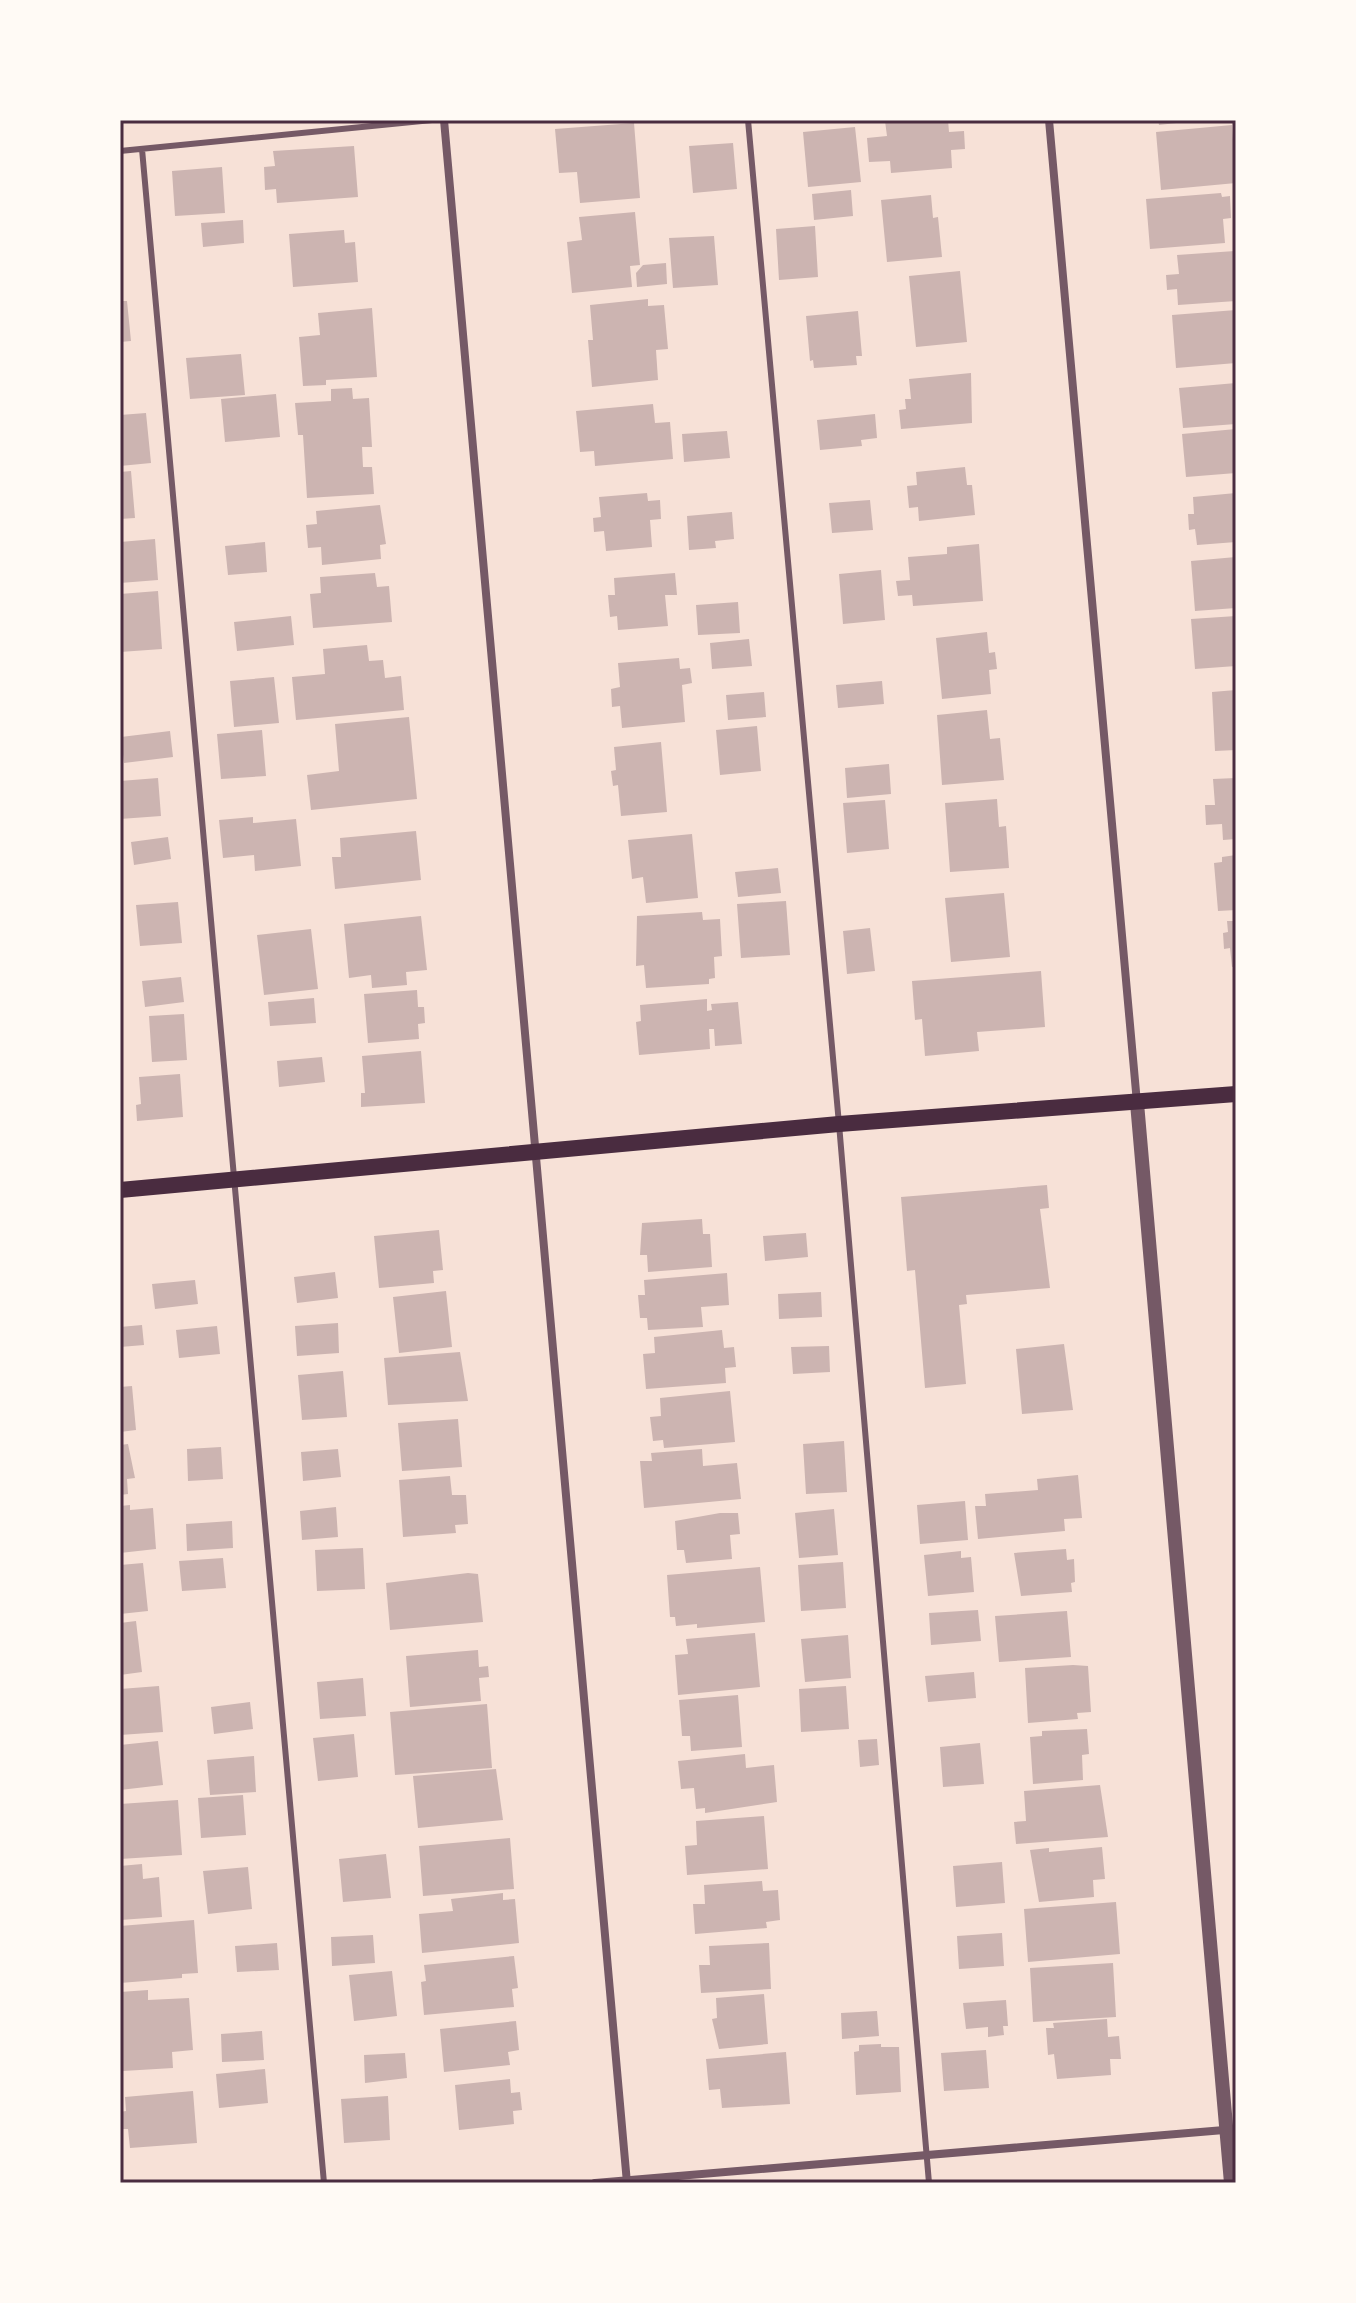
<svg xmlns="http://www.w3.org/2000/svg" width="1356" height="2303" viewBox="0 0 1356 2303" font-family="Quicksand,sans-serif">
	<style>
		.building { fill: #ccb4b1 }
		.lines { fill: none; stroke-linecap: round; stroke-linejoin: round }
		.service { stroke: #755966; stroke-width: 6 }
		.minor { stroke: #755966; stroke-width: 8 }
		.tertiary { stroke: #755966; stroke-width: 14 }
		.secondary { stroke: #4a2c40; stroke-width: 16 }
		.neatline { fill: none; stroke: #4a2c40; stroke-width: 3 }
	</style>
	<rect width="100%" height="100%" fill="#f7e1d7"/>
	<path class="building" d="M948 120 949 132 964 131 965 149 951 150 952 168 891 173 890 161 869 162 867 138 887 136 885 121Z
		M1158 120H1185V122L1159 125Z
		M634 123 640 198 580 203 577 172 559 173 555 129Z
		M1232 125 1236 183 1161 190 1156 132Z
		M855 127 861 182 808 187 803 132Z
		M733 143 737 189 693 193 689 146Z
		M354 146 358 197 277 203 276 189 265 190 264 167 275 166 273 151Z
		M222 167 225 213 175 216 172 171Z
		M851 190 853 216 814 220 812 194Z
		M1221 193 1222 197 1230 196 1231 218 1223 219 1225 243 1150 249 1146 199Z
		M931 195 933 218 938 217 942 257 887 262 881 200Z
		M635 212 640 265 630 266 632 287 572 293 567 242 582 240 579 217Z
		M243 220 244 243 203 247 201 223Z
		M815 226 818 277 779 280 776 229Z
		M344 230 345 243 355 242 358 282 293 287 289 234Z
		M714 236 718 285 673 288 669 238Z
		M1235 251 1236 301 1178 305 1177 289 1167 290 1166 275 1179 274 1177 255Z
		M666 263 667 284 637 287 636 273 643 265Z
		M960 271 967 342 916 347 909 276Z
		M648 299V306L664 305 668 349 656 350 658 380 592 387 588 340H593L590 305Z
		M120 301H127L131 341 120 342Z
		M372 308 377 377 326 380V385L303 386 299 337 320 335 318 313Z
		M1236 310V363L1176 368 1172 315Z
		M858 311 862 356H856L857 365 814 368 813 360 810 361 806 316Z
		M241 354 245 395 190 399 186 358Z
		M971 373 972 423 901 429 899 410 906 409 905 399H911L909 379Z
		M1236 383V424L1183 428 1179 388Z
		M352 388 353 399 369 398 372 447H362L363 467H372L374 494 307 498 303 435H298L295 403 331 401V389Z
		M276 394 280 437 225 442 221 399Z
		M653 404 655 423 670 422 673 459 595 466 594 451 580 452 576 411Z
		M146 413 151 463 120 466V415Z
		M875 414 877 438 861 440 862 446 820 450 817 420Z
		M1236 429V473L1186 477 1182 434Z
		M727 431 730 458 684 462 682 434Z
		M965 467 967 485H972L975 515 919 521 918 507 909 508 907 486 917 485 916 472Z
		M131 471 135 518 120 519V472Z
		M647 493 648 501 660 500 661 519 650 520 652 547 606 551 604 531 594 532 593 518 601 517 599 497Z
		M1236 493V542L1197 545 1195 529 1189 530 1188 514H1194L1193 497Z
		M870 500 873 530 832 533 829 503Z
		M380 505 386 544 380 545 381 559 322 565 321 547 308 548 306 525 317 524 316 511Z
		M732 512 734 539 715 541 716 548 689 550 687 516Z
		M155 539 158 580 120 583V542Z
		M265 542 267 572 228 575 225 546Z
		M979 544 983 601 913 606 912 595 898 596 896 581 910 580 908 557 947 554V547Z
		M1236 557V608L1195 611 1191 561Z
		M881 570 885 620 843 624 839 574Z
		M375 573 377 587 389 586 392 622 313 628 310 594 321 593 320 577Z
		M675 573 677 595H665L668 626 618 630 617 616 610 617 608 595H615L614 578Z
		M158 591 162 649 120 652V594Z
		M738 602 740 633 698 635 696 605Z
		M291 616 294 645 237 651 234 622Z
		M1236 616V666L1195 669 1191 619Z
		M987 632 989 653 995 652 997 669 989 670 991 694 942 699 936 638Z
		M749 639 752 666 712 669 710 643Z
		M367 645 369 661 383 660 385 678 401 676 404 710 296 720 292 677 325 674 323 649Z
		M679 658 680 669 690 668 692 683 682 685 685 722 622 728 620 706 612 707 611 689 620 687 618 663Z
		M274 677 279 723 234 727 230 681Z
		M882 681 884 704 838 708 836 685Z
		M1236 690V750L1215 751 1212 692Z
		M764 692 766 717 728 720 726 695Z
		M987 710 990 739 1000 738 1004 780 942 785 937 715Z
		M409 717 417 799 311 810 307 775 339 771 335 724Z
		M757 726 761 771 720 775 716 730Z
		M262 730 266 776 221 779 217 734Z
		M170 731 173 757 124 763 121 737Z
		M661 742 667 812 621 816 618 785 613 786 611 771 616 770 614 747Z
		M889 764 891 794 847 798 845 768Z
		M158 778 161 816 120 819V781Z
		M1236 778V839L1223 840 1222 824 1206 825 1205 805H1215L1213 779Z
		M997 799 999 827 1006 826 1009 868 950 872 945 803Z
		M885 800 889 849 847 853 843 803Z
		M253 817V823L296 819 301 866 255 871 254 855 223 858 219 820Z
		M416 831 421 880 335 889 332 857H341L340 838Z
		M692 834 698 898 646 903 643 877 632 879 628 840Z
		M168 837 171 859 134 865 131 842Z
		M1236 855V910L1218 911 1214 863 1222 862V857Z
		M778 868 781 893 738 897 735 872Z
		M1004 893 1010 957 951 962 945 898Z
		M786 901 790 955 741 958 737 904Z
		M178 902 182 943 140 946 136 905Z
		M702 912 703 920 720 919 722 956 714 957 715 978 709 979V984L646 988 644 965 636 966 637 916Z
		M421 916 427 970 406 972 407 985 372 988 371 975 349 978 344 924Z
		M1227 921H1236V966L1232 967 1230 948 1224 949 1223 933 1228 932Z
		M870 928 875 971 847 974 843 931Z
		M311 929 318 989 264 995 257 935Z
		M1041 971 1045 1027 977 1032 979 1051 925 1056 922 1019 915 1020 912 981Z
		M181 977 184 1002 145 1007 142 981Z
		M417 990 418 1007H424L425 1023 418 1024 419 1039 368 1043 364 994Z
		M314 998 316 1023 270 1026 268 1002Z
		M707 999V1011L712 1010 711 1004 738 1002 742 1044 715 1046 714 1029H709L710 1049 639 1055 636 1022 641 1021 640 1005Z
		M184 1014 187 1060 152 1062 149 1016Z
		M421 1051 425 1103 361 1107V1093H365L362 1056Z
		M322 1057 325 1082 279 1087 277 1061Z
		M180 1074 183 1117 137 1121 136 1105 141 1104 139 1077Z
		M1047 1185 1049 1208 1040 1209 1050 1288 966 1295 967 1304 959 1305 966 1384 925 1388 915 1270 907 1271 901 1197Z
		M702 1219 703 1234H710L712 1267 648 1272 647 1255H640L642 1223Z
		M439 1230 443 1270 433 1271 434 1283 379 1288 374 1236Z
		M806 1233 808 1257 765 1261 763 1236Z
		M335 1272 338 1298 297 1303 294 1277Z
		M727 1273 729 1305 701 1307 703 1327 648 1330 647 1318H640L638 1295H645L644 1280Z
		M195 1280 198 1304 155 1309 152 1284Z
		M446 1291 452 1347 399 1353 393 1297Z
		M821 1292 822 1317 779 1319 778 1294Z
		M338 1323 339 1353 297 1356 295 1326Z
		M142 1325 144 1345 120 1347V1327Z
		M217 1326 220 1354 179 1358 176 1330Z
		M722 1330 724 1348 734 1347 736 1367 725 1368 726 1383 646 1389 643 1354 655 1353 654 1337Z
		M1064 1344 1073 1410 1022 1414 1016 1349Z
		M829 1346 830 1372 793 1374 791 1347Z
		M460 1352 468 1401 388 1405 384 1358Z
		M343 1371 347 1417 302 1420 298 1375Z
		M132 1386 136 1430 120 1432V1387Z
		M730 1391 735 1442 664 1448 663 1440 653 1441 650 1417 661 1416 660 1398Z
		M458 1419 462 1467 402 1471 398 1423Z
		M844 1441 847 1492 806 1494 803 1444Z
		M128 1444 135 1478 127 1479 128 1494 120 1495V1445Z
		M221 1447 223 1479 188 1481 187 1449Z
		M338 1449 341 1477 303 1481 301 1452Z
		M702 1449 703 1466 737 1463 741 1499 644 1508 640 1461H652L651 1453Z
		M1078 1475 1082 1518 1064 1519 1065 1531 978 1539 975 1506H986L985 1494 1038 1490 1037 1479Z
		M450 1476 452 1495H466L468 1524 455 1525 456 1533 403 1537 399 1480Z
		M965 1501 968 1540 920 1544 917 1505Z
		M130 1505V1510L153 1508 156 1549 120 1553V1506Z
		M336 1507 338 1537 302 1540 300 1511Z
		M834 1509 838 1555 799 1558 795 1513Z
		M720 1513H738L740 1534 730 1535 732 1559 686 1563 684 1550H677L675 1521Z
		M232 1521 233 1548 187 1551 186 1524Z
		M363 1548 365 1589 317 1591 315 1550Z
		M1066 1549 1067 1560 1074 1559 1075 1582 1071 1583 1072 1592 1021 1596 1014 1553Z
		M961 1551V1558L971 1557 974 1592 928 1596 924 1555Z
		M223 1558 226 1588 182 1591 179 1561Z
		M843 1562 846 1608 801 1611 798 1565Z
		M143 1563 148 1611 120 1614V1565Z
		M760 1567 765 1622 697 1628V1624L676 1626 675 1617H670L667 1575Z
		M468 1573 478 1574 483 1622 390 1630 386 1583Z
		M978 1610 981 1641 931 1645 929 1613Z
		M1067 1611 1071 1657 999 1662 995 1616Z
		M136 1621 142 1672 120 1675V1623Z
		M755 1633 760 1687 678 1695 675 1655 688 1654 686 1639Z
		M848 1635 851 1678 805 1682 801 1639Z
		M478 1650 479 1667 488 1666 489 1677 479 1678 481 1701 410 1707 406 1656Z
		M1073 1665 1088 1666 1091 1712 1077 1713 1078 1719 1028 1723 1025 1668Z
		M974 1672 976 1698 928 1702 925 1676Z
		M363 1678 366 1716 320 1719 317 1682Z
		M159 1686 163 1732 120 1735V1689Z
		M846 1686 849 1729 801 1732 799 1689Z
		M738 1695 742 1747 691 1751 690 1736H682L679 1700Z
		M250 1702 253 1729 214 1734 211 1707Z
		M487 1704 492 1768 395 1775 390 1712Z
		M1087 1729 1089 1754 1082 1755 1083 1780 1033 1784 1030 1737 1042 1736V1731Z
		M354 1734 358 1777 318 1781 313 1738Z
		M877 1739 879 1765 860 1767 858 1740Z
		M158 1741 163 1785 120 1790V1745Z
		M980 1743 984 1784 943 1787 940 1747Z
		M745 1754 746 1768 774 1765 777 1802 705 1813V1808L696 1809 694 1788 681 1789 678 1761Z
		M254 1756 256 1792 210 1795 207 1760Z
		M496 1769 503 1820 418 1828 413 1776Z
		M1100 1785 1108 1837 1016 1844 1014 1822 1026 1821 1024 1791Z
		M243 1795 246 1835 201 1838 198 1798Z
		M178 1800 182 1855 120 1859V1804Z
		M764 1816 768 1869 687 1875 685 1846 697 1845 696 1821Z
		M510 1838 514 1889 423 1896 419 1846Z
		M1102 1847 1105 1879 1093 1880 1094 1897 1039 1902 1030 1850 1049 1848V1852Z
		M386 1854 391 1898 343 1902 339 1859Z
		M1002 1862 1005 1903 956 1907 953 1866Z
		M142 1864 143 1879 159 1877 162 1917 120 1920V1866Z
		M248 1867 252 1909 208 1914 203 1871Z
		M762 1881 763 1891 778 1890 780 1920 766 1922 767 1928 695 1934 693 1904H705L704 1885Z
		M503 1893V1900L515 1899 519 1943 422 1953 419 1914 453 1911 451 1899Z
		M1116 1902 1120 1954 1028 1962 1024 1909Z
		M194 1920 198 1973 182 1974V1978L120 1983V1926Z
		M1002 1933 1004 1966 959 1969 957 1936Z
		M373 1935 375 1963 332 1966 331 1937Z
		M277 1943 279 1970 237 1972 235 1946Z
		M769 1943 771 1989 701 1993 699 1965H710L709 1946Z
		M514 1956 518 1988 512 1989 514 2007 424 2015 421 1982 426 1981 424 1965Z
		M1113 1963 1116 2017 1033 2022 1030 1968Z
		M392 1971 397 2016 354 2021 349 1975Z
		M148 1990V2000L189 1998 193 2050 172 2052 173 2068 123 2071 120 1992Z
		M764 1994 768 2044 719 2049 712 2019 717 2018 716 1998Z
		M1006 2000 1008 2026H1003L1004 2035 988 2037V2027L966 2029 963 2003Z
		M877 2011 879 2036 842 2039 841 2013Z
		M1107 2019 1108 2037 1119 2036 1121 2059H1110L1111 2075 1057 2079 1054 2054 1048 2055 1046 2028H1054L1053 2023Z
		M516 2021 519 2050 508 2052 510 2065 444 2072 440 2029Z
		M262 2031 264 2060 222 2062 221 2034Z
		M881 2044V2047H899L901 2092 856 2095 854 2052 859 2051V2045Z
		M986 2050 989 2088 944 2091 941 2053Z
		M786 2052 790 2104 722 2108 720 2089 709 2090 706 2059Z
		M405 2053 407 2078 365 2083 364 2055Z
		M265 2069 268 2103 219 2108 216 2074Z
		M510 2079 511 2093 520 2092 522 2110 513 2111 514 2124 459 2130 455 2085Z
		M193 2091 197 2143 130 2148 128 2129H120V2112L126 2111 125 2097Z
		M388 2096 390 2140 344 2143 341 2099Z"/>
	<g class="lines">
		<path class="service" d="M748 120 839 1124 929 2183
			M142 149 324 2183
			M120 151 432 120"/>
		<path class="minor" d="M444 120 627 2183
			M1049 120 1137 1103
			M595 2183 1236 2129"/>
		<path class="tertiary" d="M1137 1103 1231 2183"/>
		<path class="secondary" d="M120 1190 839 1124 1236 1094"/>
	</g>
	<rect width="1356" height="2303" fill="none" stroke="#fffaf5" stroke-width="244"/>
	<rect x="122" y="122" width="1112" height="2059" class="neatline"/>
</svg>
